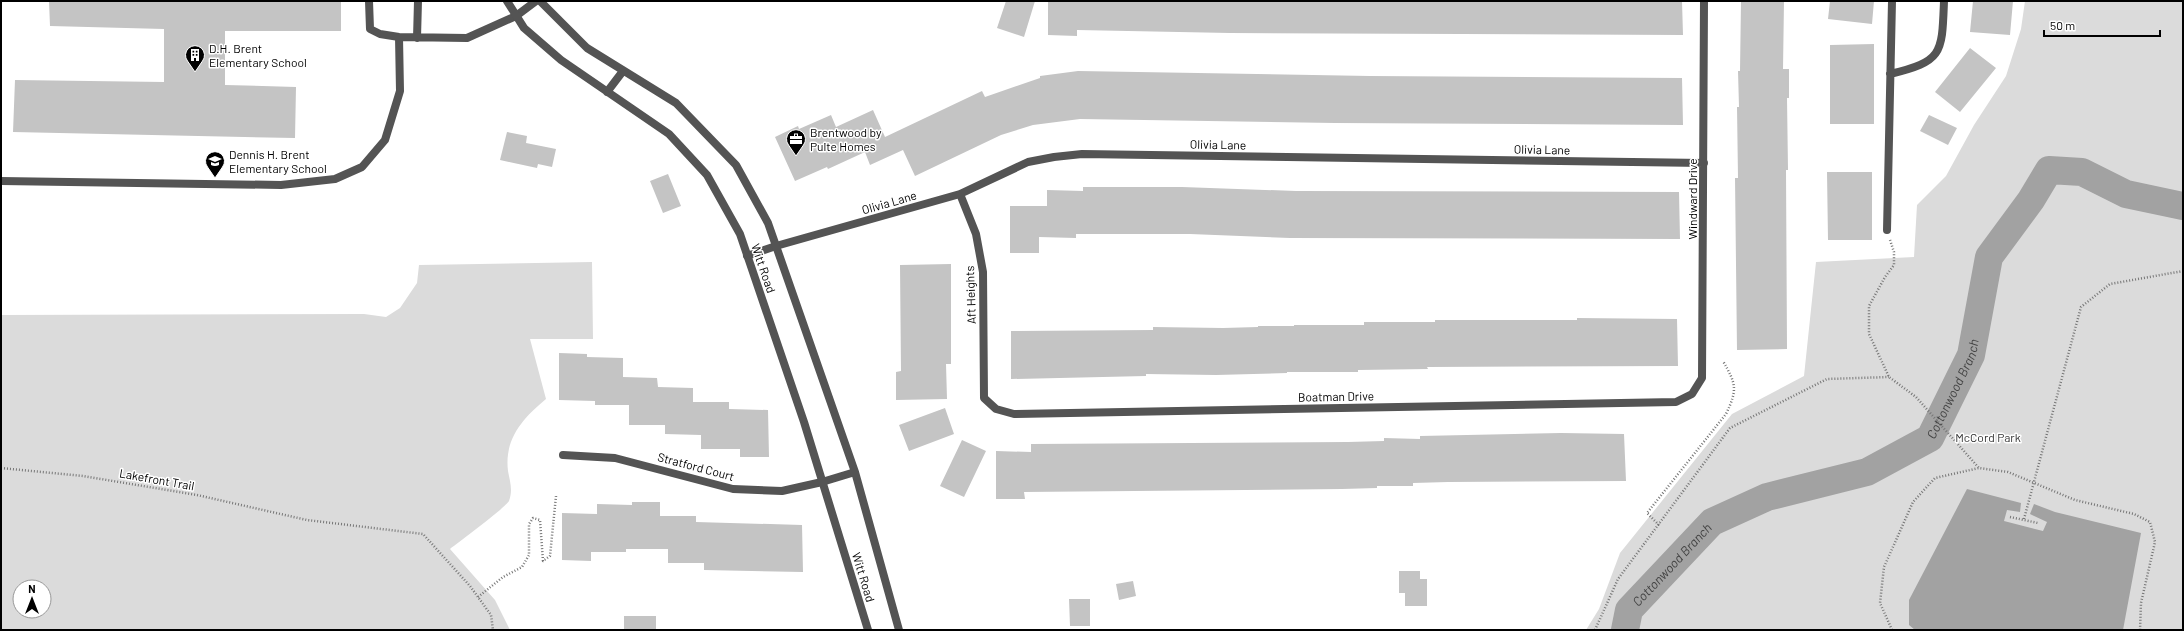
<svg xmlns="http://www.w3.org/2000/svg" width="2184" height="631" viewBox="0 0 2184 631" font-family="Barlow,sans-serif">
	<style>
		.green { fill: #dbdbdb; fill-rule: evenodd }
		.water { fill: #a2a2a2 }
		.lines { fill: none; stroke-linecap: round; stroke-linejoin: round }
		.river { stroke: #a2a2a2; stroke-width: 28 }
		.building { fill: #c4c4c4 }
		.path { stroke: #767676; stroke-width: 2.5; stroke-dasharray: 1 2; stroke-linecap: butt }
		.service { stroke: #545454; stroke-width: 8 }
		.minor { stroke: #545454; stroke-width: 8 }
		.tertiary { stroke: #545454; stroke-width: 8 }
		.labels { text-anchor: middle; dominant-baseline: central; stroke-width: 3; stroke-linejoin: round; paint-order: stroke }
		.poi-label { font-size: 12px; fill: #000; stroke: #fff; text-anchor: start }
		.street-label { font-size: 12px; fill: #000; stroke: #fff }
		.park-label { font-size: 12px; fill: #323232; stroke: #fff }
		.water-label { font-size: 13px; font-style: italic; fill: #434343; stroke: #fff }
	</style>
	<rect width="100%" height="100%" fill="#fff"/>
	<path class="green" d="M2025 1H2183V630H1586L1599 609 1620 553 1732 414 1804 376 1816 262 1914 257 1917 205 1946 176 1974 125 2006 76 2021 29Z
		M592 262 593 339H530L546 399C523 418 504 439 508 471 510 482 513 490 509 501 505 508 460 541 450 549L495 600 510 630H1V315L364 314 386 317 400 308 417 283 419 265ZM20 587H44V611H20Z"/>
	<path class="water" d="M1967 489 2021 503 2020 512 2007 510 2004 521 2043 531 2047 522 2030 514 2034 504 2055 512 2141 533 2123 630H1915L1909 625V600Z"/>
	<g class="lines">
		<path class="river" id="s1" d="M1625 630 1629 610 1712 522 1767 497 1867 472 1930 438 1971 355 1989 257 2031 200 2049 170 2082 172 2126 194 2183 206"/>
	</g>
	<path class="building" d="M49 1H341V31H225V85L296 87 295 138 13 132 15 80 164 82V29L50 26Z
		M1006 1H1035L1024 37 997 28Z
		M1048 1H1682L1683 35 1230 33 1077 30V36L1048 35Z
		M1741 1H1784L1783 69H1789V98H1787L1788 170H1786L1787 349 1737 350 1735 178H1738L1737 107H1739L1738 71H1740Z
		M1830 1H1874L1872 24 1828 19Z
		M1973 1H2013L2010 35 1970 32Z
		M1874 44V124H1830V45Z
		M1970 48 1996 68 1960 112 1935 92Z
		M1078 71 1370 76 1682 78 1683 125 1335 123 1080 119 1033 125 1001 135 915 176 903 150 870 165 865 152 828 169 827 167 795 181 775 137 798 126 799 129 831 115 836 127 873 110 885 137 982 91 985 97 1040 78V76Z
		M1929 115 1957 128 1948 145 1920 131Z
		M507 132 527 136 526 143 556 149 552 167 538 164 537 168 500 160Z
		M1827 172H1872V240H1828Z
		M668 174 681 206 663 213 650 181Z
		M1083 187H1182L1296 191 1679 192 1680 239 1290 238 1190 234H1076V238L1039 237V253H1010V206H1047V190L1083 191Z
		M951 264V364H946L947 399 896 400V372L901 371 900 265Z
		M1577 318 1677 319 1678 366 1427 367 1428 369 1358 370V372H1287V373L1216 375 1146 374V376L1011 379V331L1153 330V327L1223 328 1258 327V326H1294V325H1364V322H1435V320H1577Z
		M559 353 587 354V357L623 358V377L657 378 658 387 693 388V402H729V409L768 410 769 457H740V449H701V435L665 434V425H629V405H595V401L559 400Z
		M945 408 954 434 909 451 899 425Z
		M1561 433 1624 434 1626 481 1448 482 1413 483V486H1377V488L1342 489 1024 492 1025 499H996V451L1031 452V444L1348 442 1384 441V438L1420 439V436Z
		M962 440 986 451 964 497 940 486Z
		M632 502H660V516H696V522L802 525 803 572 704 570V563H668V549H626V552H591V561L562 560V513L597 514V504L632 505Z
		M1399 571H1420V579H1427V606H1405V593H1399Z
		M1133 581 1136 596 1119 600 1116 584Z
		M1069 599H1090V626H1070Z
		M624 616H656V630H624Z"/>
	<g class="lines">
		<path class="path" d="M1890 240 1894 252V265L1885 277 1869 306V334L1889 377 1916 397 1979 468
			M1 468 83 476 197 495 307 520 423 534 470 586 491 615 493 630
			M2010 517 2038 523
			M2024 519 2081 307 2110 284 2183 271
			M1659 525 1647 513 1726 414C1738 389 1736 384 1723 361
			M478 597 503 577 522 567 529 555V524L533 518 540 520 543 561 550 556 556 496
			M1595 630 1618 579 1730 428 1827 379 1889 377
			M1892 630 1880 603 1884 567 1913 502 1935 478 1979 468 2008 472 2075 500 2134 514 2150 522 2155 542 2141 603 2140 630"/>
		<path class="service" d="M369 1 370 29 380 34 399 37 467 38 516 16 536 1
			M417 38 418 1
			M1890 74C1943 61 1942 54 1944 1
			M1 181 281 185 335 179 362 167 385 140 400 91 399 37
			M1887 230 1892 1"/>
		<path class="minor" d="M960 194 976 234 983 272 984 398 996 409 1014 414 1676 402 1692 394 1702 378 1704 1
			M747 256 776 246 960 194 1028 162 1054 157 1082 154 1704 163
			M563 455 615 458 733 489 782 491 822 482"/>
		<path class="tertiary" d="M507 1 524 28 561 60 669 134 707 175 740 234 804 422 868 630
			M540 1 587 48 676 103 736 165 768 223 855 472 899 630
			M607 92 623 71
			M822 482 855 472"/>
	</g>
	<defs>
		<g id="building-pin" transform="scale(1)"><path d="M0 17L-7.5 6A9.5 9.5 0 1 1 7.5 6Z" fill="#000" stroke="#fff"/><path d="M-4-6H4V6H1V3H-1V6H-4ZM-2.5-4.3h1.7v1.8h-1.7ZM.8-4.3h1.7v1.8H.8ZM-2.5-1h1.7V.8h-1.7ZM.8-1h1.7V.8H.8Z" fill="#fff"/></g>
		<g id="office-pin" transform="scale(1)"><path d="M0 17L-7.5 6A9.5 9.5 0 1 1 7.5 6Z" fill="#000" stroke="#fff"/><path d="M-6-3h4V-5.5h4V-3h4V5H-6ZM-1-4.5V-3h2v-1.5ZM-6 0V1H6V0Z" fill="#fff"/></g>
		<g id="school-pin" transform="scale(1)"><path d="M0 17L-7.5 6A9.5 9.5 0 1 1 7.5 6Z" fill="#000" stroke="#fff"/><path d="M0-5L7-2L0 1L-7-2ZM-4 1L0 2.5L4 1V4Q0 6-4 4Z" fill="#fff"/></g>
	</defs>
	<g fill-rule="evenodd">
		<use href="#building-pin" x="195" y="55"/>
		<use href="#office-pin" x="796" y="139"/>
		<use href="#school-pin" x="215" y="161"/>
	</g>
	<g class="labels">
		<g class="poi-label">
			<text x="209" y="48">D.H. Brent<tspan x="209" dy="14">Elementary School</tspan></text>
			<text x="810" y="132">Brentwood by<tspan x="810" dy="14">Pulte Homes</tspan></text>
			<text x="229" y="154">Dennis H. Brent<tspan x="229" dy="14">Elementary School</tspan></text>
		</g>
		<g class="street-label">
			<text transform="translate(1218 144) rotate(1)">Olivia Lane</text>
			<text transform="translate(1542 149) rotate(1)">Olivia Lane</text>
			<text transform="translate(1692 199) rotate(-90)">Windward Drive</text>
			<text transform="translate(889 202) rotate(-16)">Olivia Lane</text>
			<text transform="translate(764 268) rotate(71)">Witt Road</text>
			<text transform="translate(970 295) rotate(-92)">Aft Heights</text>
			<text transform="translate(1336 396) rotate(-1)">Boatman Drive</text>
			<text transform="translate(696 466) rotate(15)">Stratford Court</text>
			<text transform="translate(157 479) rotate(10)">Lakefront Trail</text>
			<text transform="translate(864 577) rotate(73)">Witt Road</text>
		</g>
		<g class="park-label">
			<text x="1988" y="437">McCord Park</text>
		</g>
		<g class="water-label">
			<text stroke="none"><textPath href="#s1" startOffset="431">Cottonwood Branch</textPath></text>
			<text stroke="none"><textPath href="#s1" startOffset="83">Cottonwood Branch</textPath></text>
		</g>
	</g>
	<rect width="2184" height="631" fill="none" stroke="#000000" stroke-width="4"/>
	<g transform="translate(32 599)"><circle r="19" fill="#ffffff" stroke="#999999"/>
	<path d="M0-3L7 15L0 10L-7 15Z" fill="#000000"/>
	<text y="-6" font-size="11" font-weight="bold" text-anchor="middle" fill="#000000">N</text>
	</g>
	<path d="M2044 30v6h116v-6" fill="none" stroke="#000000" stroke-width="2"/>
	<text x="2050" y="30" font-size="12" fill="#000000" stroke="#ffffff" stroke-width="3" paint-order="stroke">50 m</text>
</svg>
